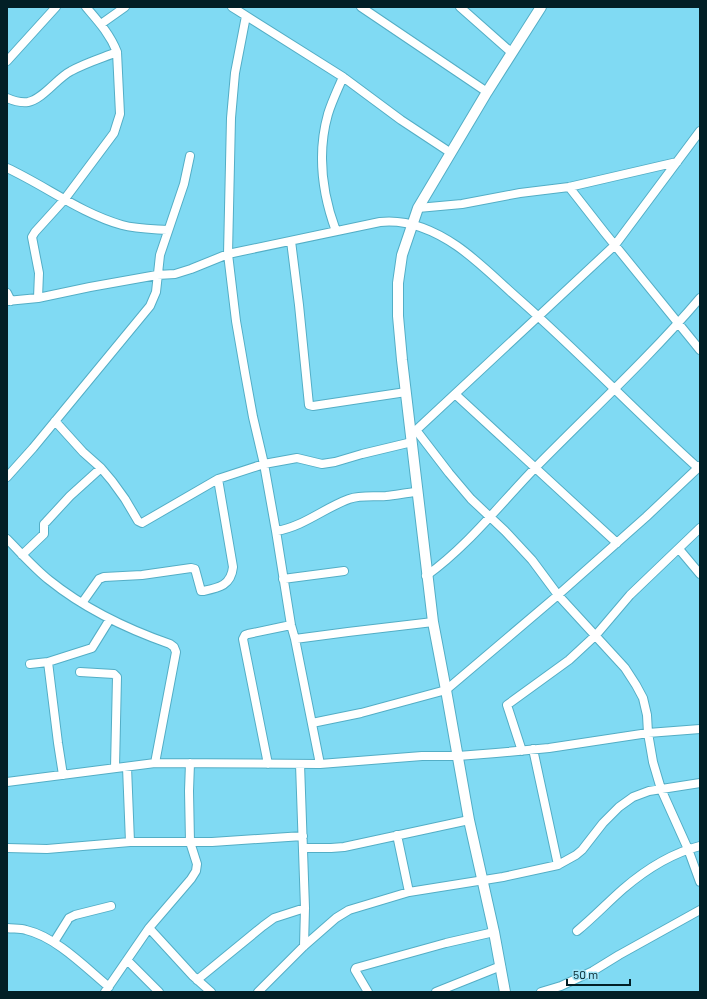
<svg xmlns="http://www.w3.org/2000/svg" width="707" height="999" viewBox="0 0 707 999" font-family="Barlow,sans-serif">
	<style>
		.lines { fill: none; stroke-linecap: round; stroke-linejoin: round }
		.minor-casing { stroke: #53aec6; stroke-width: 10 }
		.tertiary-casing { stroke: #53aec6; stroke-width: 12 }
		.minor { stroke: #fff; stroke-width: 8 }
		.tertiary { stroke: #fff; stroke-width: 10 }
	</style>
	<rect width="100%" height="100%" fill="#80daf3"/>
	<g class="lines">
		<g class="minor-casing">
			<path id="minor" d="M232 7 343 77 401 120 451 153
				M361 7 487 92
				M460 7 512 53
				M246 16 235 73 231 118 228 254 236 321 245 373 253 417 264 464 276 531 291 625 295 639 320 764
				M101 24 125 7
				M7 61 56 7
				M7 98C14 101 21 103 28 102 43 99 57 78 71 71 85 63 102 58 117 52
				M7 168C46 186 80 213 122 225 136 229 152 229 167 230
				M569 187 605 233 700 350
				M418 208 462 204 520 193 569 187 677 162
				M336 231C322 193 317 153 328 114 332 101 338 89 343 77
				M291 241 299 305 309 405 313 406 406 392
				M7 293 11 301
				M38 298 39 273 32 237 35 232 64 200 114 133 120 114 117 52C110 34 98 21 86 7
				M7 301 38 298 90 287 157 275 175 274 191 269 228 254 380 222C407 219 435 231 457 246 480 262 500 283 521 301 582 355 638 414 698 468
				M455 394 617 543
				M55 421 83 452 101 468 112 481 125 499 138 521 142 523 218 479 264 464 297 458 322 464 335 462 362 454 412 442
				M416 430 449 473 471 499 505 531 532 560 558 595 625 668 636 685 643 698 647 715 648 733 653 762 661 789 688 849 700 882
				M412 434 615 245 700 131
				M7 477 33 448 150 306 156 292 160 255 184 184 190 156
				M276 531C303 527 324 508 349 499 361 495 373 497 386 496 396 495 406 493 416 492
				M7 539C21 553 34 568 49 580 85 609 127 629 170 644L174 647 176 652 155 763
				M679 549 700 574
				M22 555 44 534V524L46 522 70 496 101 468
				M426 576C468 546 500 504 536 467 591 411 649 358 700 298
				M283 579 344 571
				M82 603 99 579 104 577 142 575 191 568 195 569 201 591H203C218 588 231 586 233 567L218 479
				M295 639 348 632 433 622
				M48 662 58 743 63 775
				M30 664 48 662 92 648 110 619
				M80 672 114 674 117 677 115 768
				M312 723 361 713 446 690 558 595 646 517 700 466
				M533 749 558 865
				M522 751 507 705 569 660 596 635 630 595 700 528
				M268 764 243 639 245 635 248 634 291 625
				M300 764 305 908 304 946
				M127 767 130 842
				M7 782 155 763 320 764 422 756H458L496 753 549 748 648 733 700 729
				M397 835 409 892
				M7 848 47 849 130 842H212L303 836
				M303 848H331L344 847 469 820
				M7 928C13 929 20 928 26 930 56 937 85 967 109 987
				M149 928 193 976 211 992
				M577 931C593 918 607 903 623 889 644 871 672 853 700 846
				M54 942 69 918 75 915 111 906
				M127 960 159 992
				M197 980 263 926 274 918 305 908
				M105 992 149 928 191 879 196 871 197 864 190 842 189 791 190 763
				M258 992 304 946 336 918 349 910 409 892 503 877 558 865 576 855 582 850 603 823 619 807 633 797 649 791 700 783
				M368 992 355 970 356 968 446 943 494 932
				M436 992 501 966
				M541 992 561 986 593 971 619 955 700 910"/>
		</g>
		<g class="tertiary-casing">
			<path id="tertiary" d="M505 992 494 932 469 820 446 690 433 622 402 360 398 316V283L402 255 418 208 487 92 541 7"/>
		</g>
		<use href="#minor" class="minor"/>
		<use href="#tertiary" class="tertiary"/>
	</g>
	<rect width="707" height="999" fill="none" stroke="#021f26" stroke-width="16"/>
	<path d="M567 979v6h63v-6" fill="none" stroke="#021f26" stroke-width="2"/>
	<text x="573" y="979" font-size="12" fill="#021f26" stroke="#9fe4f8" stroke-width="3" paint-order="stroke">50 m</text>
</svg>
